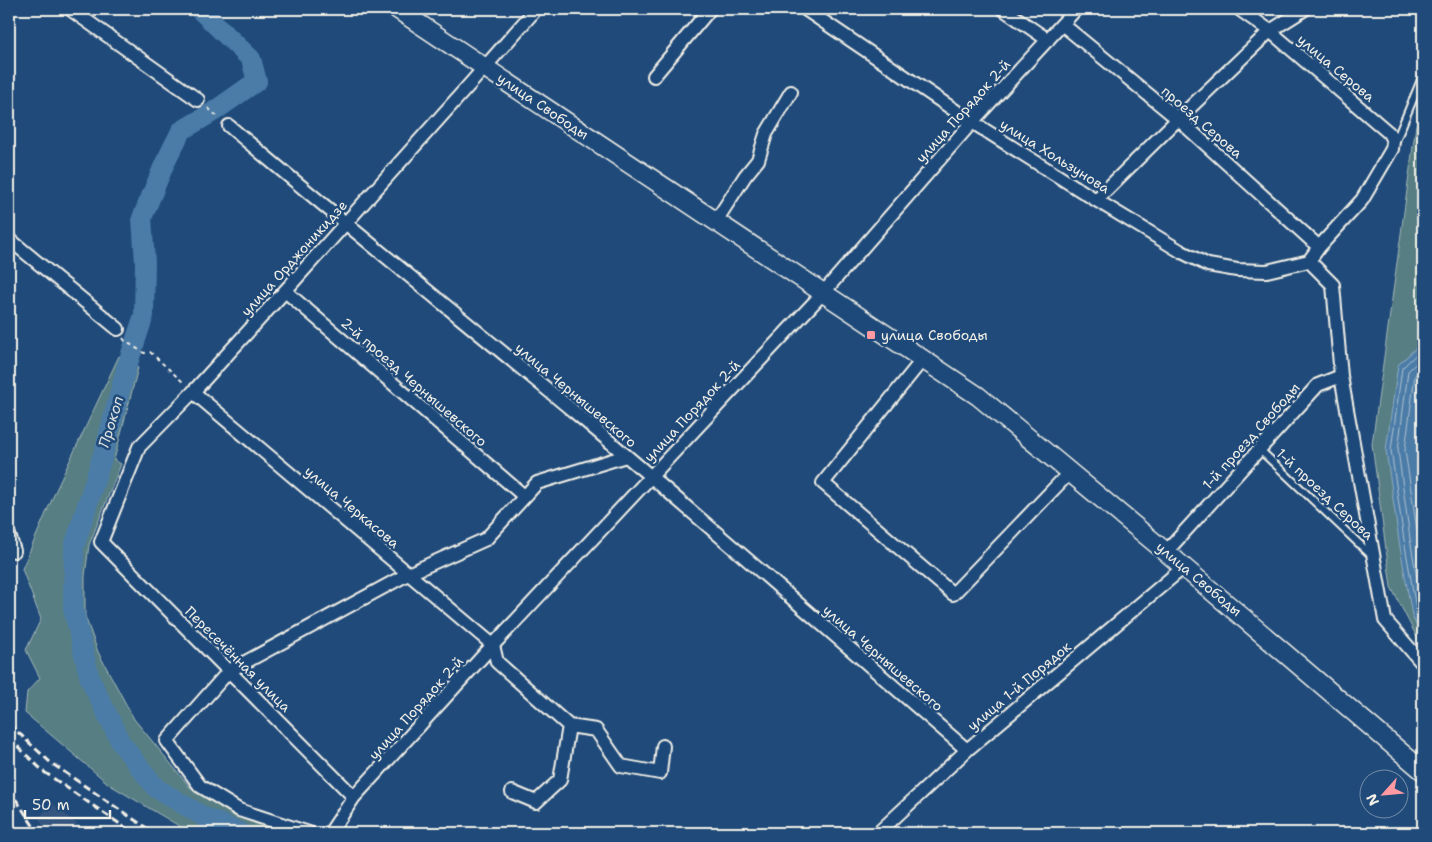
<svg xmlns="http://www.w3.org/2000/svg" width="1432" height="842" viewBox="0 0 1432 842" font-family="'Shantell Sans',sans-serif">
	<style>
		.built { fill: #365780 }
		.green { fill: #577e83; stroke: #a6b8b6 }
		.water { fill: #4b7ca8; stroke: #8fabc2 }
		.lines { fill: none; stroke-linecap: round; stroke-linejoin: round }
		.shore { stroke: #b0c2ce; stroke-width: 1 }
		.river { stroke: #4b7ca8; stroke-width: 20 }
		.service-casing { stroke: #f4f1e8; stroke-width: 10 }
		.minor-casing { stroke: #f4f1e8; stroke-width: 16 }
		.secondary-casing { stroke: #f4f1e8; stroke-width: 21 }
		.path { stroke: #f4f1e8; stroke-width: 2; stroke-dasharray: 4 4; stroke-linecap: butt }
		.service { stroke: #1f4a7a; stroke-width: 6 }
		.minor { stroke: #1f4a7a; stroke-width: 12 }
		.secondary { stroke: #1f4a7a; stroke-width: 18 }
		.rail { stroke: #f4f1e8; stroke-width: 3; stroke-dasharray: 8 4; stroke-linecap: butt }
		.poi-dot { fill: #ff9aa2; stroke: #1f4a7a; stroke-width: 2 }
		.labels { text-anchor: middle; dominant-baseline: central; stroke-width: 5; stroke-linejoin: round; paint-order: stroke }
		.street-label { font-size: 14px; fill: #f4f1e8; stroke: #1f4a7a }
		.poi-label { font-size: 14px; fill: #f4f1e8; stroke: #1f4a7a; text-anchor: start }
		.water-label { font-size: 15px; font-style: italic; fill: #dbdfde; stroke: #1f4a7a }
	</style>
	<rect width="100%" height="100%" fill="#1f4a7a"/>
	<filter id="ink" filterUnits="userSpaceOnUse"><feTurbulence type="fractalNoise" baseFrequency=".02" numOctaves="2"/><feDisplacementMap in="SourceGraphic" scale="10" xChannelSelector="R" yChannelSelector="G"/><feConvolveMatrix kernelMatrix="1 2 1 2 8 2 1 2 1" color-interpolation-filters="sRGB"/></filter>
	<g filter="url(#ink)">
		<path class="built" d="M51 802 87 833H48L39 819Z"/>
		<path class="green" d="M1423 106V330L1419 345 1398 365 1412 616 1423 638V649L1391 587 1372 444 1416 125Z
			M119 356 138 368 114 460 121 464 89 545 85 576V616L98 652 134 719 194 792 285 833H191L110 785 25 713 27 692 40 678 26 650 41 619 22 569 56 490Z"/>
		<path class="water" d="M1423 330V638L1412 616 1399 541 1386 450 1398 365 1419 345Z"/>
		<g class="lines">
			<path class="shore" d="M1423 348 1402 368 1391 450 1404 540 1417 614 1423 627
				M1423 357 1408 371 1398 450 1410 539 1423 613
				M1423 367 1415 375 1405 450 1423 570"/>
			<path class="river" d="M199 9 251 59 257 81 213 112 181 131 164 165 142 218 145 263 144 315 126 369 106 445 74 547 73 608 90 679 121 743 156 788 206 818 241 833"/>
			<g class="service-casing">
				<path id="service" d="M1395 143 1423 75
					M1259 449 1372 556"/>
			</g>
			<g class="minor-casing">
				<path id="minor" d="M70 9 198 100
					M805 9 972 122 1096 200 1182 252 1208 265 1237 270 1267 271 1309 261
					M1003 9 1048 40
					M1239 9 1270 31 1389 133 1393 141 1392 149 1362 200 1319 247 1309 261
					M1062 24 1178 119 1319 247
					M654 76 710 9
					M229 126C344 223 461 318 577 414 708 524 837 638 967 750
					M1096 200 1178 119 1270 31 1305 9
					M716 221 745 176 758 160 766 134 791 92
					M9 239 118 329
					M285 291 524 496
					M923 359 823 483 953 594 1070 472
					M1341 376 1385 620 1423 664
					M193 392 493 645 497 662 569 726 596 730 621 766 660 773 663 746
					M9 535 14 551
					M1166 552 1318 385 1341 376 1333 285 1309 261
					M512 792 536 802 560 780 569 726
					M354 797 101 542 139 447 193 392 285 291 470 84 536 9
					M309 833 239 810 200 786 167 741 229 671 408 574 486 539 537 483 626 456
					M330 833 354 797 493 645 823 293 972 122 1076 9
					M878 833 967 750 1184 567"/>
			</g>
			<g class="secondary-casing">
				<path id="secondary" d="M397 9 978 396 1166 552 1423 771"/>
			</g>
			<path class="path" d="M208 108 219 118
				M123 338 125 341 144 353 150 352 184 383"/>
			<use href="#service" class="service"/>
			<use href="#minor" class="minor"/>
			<use href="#secondary" class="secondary"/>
			<path class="rail" d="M9 724 51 763 154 833
				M9 738 44 772 133 833
				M9 789 38 833"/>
		</g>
	</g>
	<rect class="poi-dot" x="866" y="330" width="10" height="10" rx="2.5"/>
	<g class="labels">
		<g class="street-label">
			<text transform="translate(1336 68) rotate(40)">улица Серова</text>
			<text transform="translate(543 106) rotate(34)">улица Свободы</text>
			<text transform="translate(963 111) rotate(-48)">улица Порядок 2-й</text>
			<text transform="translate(1202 122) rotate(41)">проезд Серова</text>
			<text transform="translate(1055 156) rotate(32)">улица Хользунова</text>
			<text transform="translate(294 258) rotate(-48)">улица Орджоникидзе</text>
			<text transform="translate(414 382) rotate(41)">2-й проезд Чернышевского</text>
			<text transform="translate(576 395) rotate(40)">улица Чернышевского</text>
			<text transform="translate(692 411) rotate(-47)">улица Порядок 2-й</text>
			<text transform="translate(1251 436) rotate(-48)">1-й проезд Свободы</text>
			<text transform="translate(1325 494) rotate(43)">1-й проезд Серова</text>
			<text transform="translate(352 507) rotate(40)">улица Черкасова</text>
			<text transform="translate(1199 579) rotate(40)">улица Свободы</text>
			<text transform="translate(883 658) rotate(41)">улица Чернышевского</text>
			<text transform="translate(238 659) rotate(45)">Пересечённая улица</text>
			<text transform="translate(1019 686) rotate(-40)">улица 1-й Порядок</text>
			<text transform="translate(416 708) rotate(-48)">улица Порядок 2-й</text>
		</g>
		<g class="poi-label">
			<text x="881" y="335">улица Свободы</text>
		</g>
		<g class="water-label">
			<text transform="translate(111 422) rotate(-73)">Прокоп</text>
		</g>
	</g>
	<rect width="1432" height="842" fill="none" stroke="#1f4a7a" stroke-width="30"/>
	<rect x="15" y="15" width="1402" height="812" fill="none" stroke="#f4f1e8" stroke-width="2" filter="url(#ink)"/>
	<g transform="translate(1384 794) rotate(243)"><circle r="24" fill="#1f4a7a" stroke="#748da6"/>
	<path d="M0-4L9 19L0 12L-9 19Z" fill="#ff9aa2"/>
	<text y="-8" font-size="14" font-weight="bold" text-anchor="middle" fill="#f4f1e8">N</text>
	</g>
	<path d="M25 810v8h85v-8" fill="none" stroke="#f4f1e8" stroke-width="2.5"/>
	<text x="32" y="810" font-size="15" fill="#f4f1e8" stroke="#1f4a7a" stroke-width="4" paint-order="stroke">50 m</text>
</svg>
